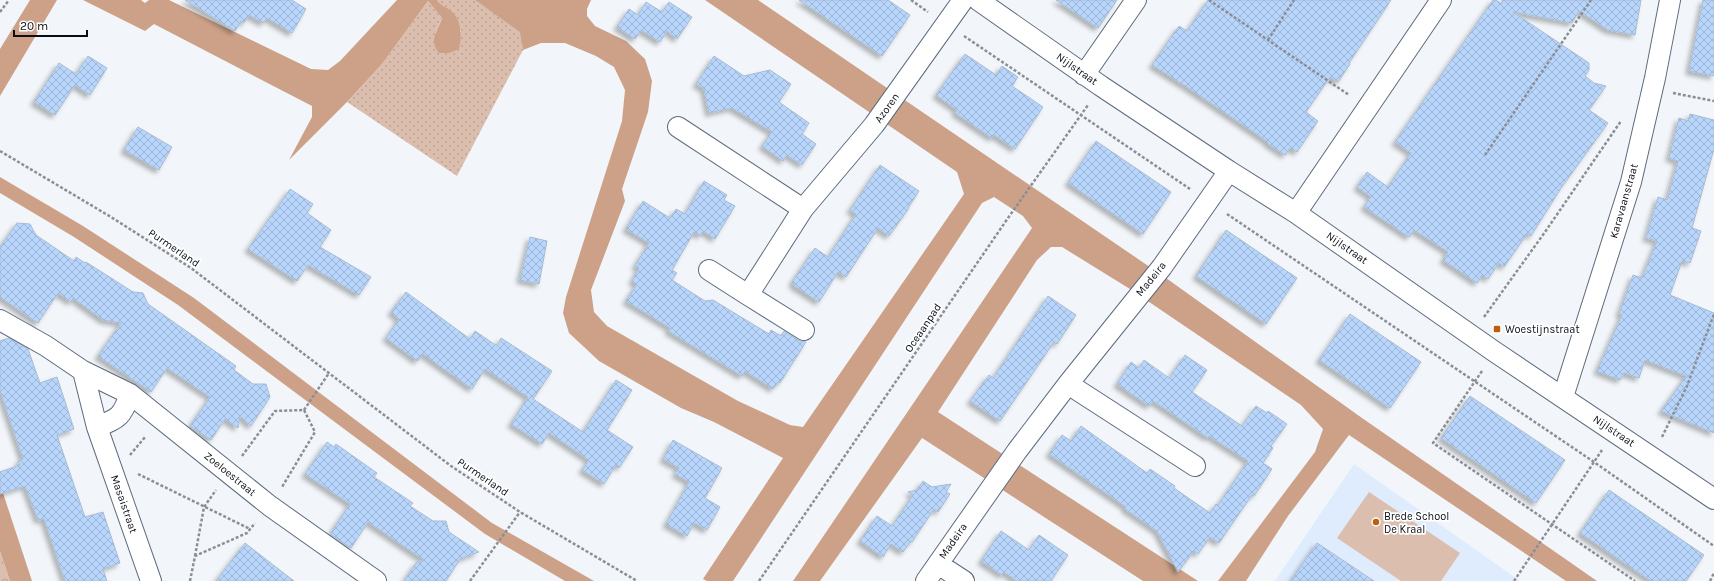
<svg xmlns="http://www.w3.org/2000/svg" width="1714" height="581" viewBox="0 0 1714 581" font-family="Karla,sans-serif">
	<style>
		.built { fill: #deecfd }
		.grass { fill: url(#grass-dots) }
		.forest { fill: url(#forest-crowns) }
		.park { fill: #dbbead }
		.water { fill: #cca188 }
		.building { fill: url(#building-cross-hatch); stroke: #aabbd0; filter: url(#shadow) }
		.lines { fill: none; stroke-linecap: round; stroke-linejoin: round }
		.street-casing { stroke: #5c6b7e; stroke-width: 22 }
		.path { stroke: #8b8f95; stroke-width: 2.5; stroke-dasharray: 3 2; stroke-linecap: butt }
		.street { stroke: #fff; stroke-width: 20 }
		.poi-dot { fill: #bc5f11; stroke: #fff; stroke-width: 1.5 }
		.labels { text-anchor: middle; dominant-baseline: central; stroke-width: 3.5; stroke-linejoin: round; paint-order: stroke }
		.street-label { font-size: 11px; fill: #090e15; stroke: #fff }
		.poi-label { font-size: 11px; fill: #090e15; stroke: #fff; text-anchor: start }
	</style>
	<defs>
		<pattern id="grass-dots" width="8" height="8" patternUnits="userSpaceOnUse"><rect width="8" height="8" fill="#dbbead"/><path d="M2 2h.1M6 6h.1" fill="none" stroke="#bba294" stroke-width="1.8" stroke-linecap="round"/></pattern>
		<pattern id="forest-crowns" width="20" height="18" patternUnits="userSpaceOnUse"><rect width="20" height="18" fill="#dbbead"/><path d="M2 6a3 3 0 1 1 6 0M12 15a3 3 0 1 1 6 0" fill="none" stroke="#bba294"/></pattern>
		<pattern id="building-cross-hatch" width="8" height="8" patternUnits="userSpaceOnUse"><rect width="8" height="8" fill="#b8d6fc"/><path d="M0 0l8 8M0 8l8-8" fill="none" stroke="#9db6d7"/></pattern>
		<filter id="shadow"><feDropShadow dx="-3.5" dy="3.5" stdDeviation="2" flood-color="#0004"/></filter>
	</defs>
	<rect width="100%" height="100%" fill="#f2f6fa"/>
	<path class="built" d="M1354 464 1520 581H1275Z"/>
	<path class="grass" d="M437 0H475L521 32 523 50 457 176 347 102 382 64 428 1 442 18 435 34 461 32C459 24 456 15 449 10 445 6 440 5 437 0Z"/>
	<path class="forest" d="M0 551 10 581H0Z"/>
	<path class="park" d="M1369 492 1460 553 1441 581H1401L1337 538Z"/>
	<path class="water" d="M30 0H57L0 96V49Z
		M83 0H141L145 3 149 0H169L311 69 328 70 340 61 397 0H437C440 5 445 6 450 10 462 20 462 35 459 49L449 53H439C428 40 438 31 442 18L428 1 382 64 347 102 289 160 312 117V106L154 24 145 31Z
		M475 0H591L587 9V16L595 26 626 41 645 59 652 81 648 112 622 189 625 201 591 290 594 312 607 326 738 401 790 425 803 427 964 194 957 172 705 0H758L1166 278 1362 418 1597 581H1566L1349 435 1288 516 1246 581H1218L1315 452 1323 429 1301 405 1130 289 1062 247H1051L1037 260 938 412 1198 581H1143L922 438 820 581H793L1032 228 1023 216 994 197 982 203 733 581H707L703 579 783 458 714 422 681 408 599 361 569 333 563 313 566 297 622 121 625 90 614 67 596 56 565 43H541L523 50 520 32Z
		M0 177 83 226 194 298 492 523 594 581H565L485 534 178 305 74 237 0 193Z
		M0 484 32 581H10L0 551Z"/>
	<path class="building" d="M185 0H292L306 9 292 33 267 18 263 23 249 15 244 23 241 21 235 31Z
		M799 0H888L910 15 882 56Z
		M1056 0H1117L1098 28Z
		M1208 0H1391L1349 63 1350 64 1338 82 1330 77 1306 112 1318 121 1297 152 1290 148 1285 155 1267 143 1268 142 1187 87 1152 65 1179 26 1187 31Z
		M1493 0H1496L1502 4V0H1641L1635 35 1608 30 1579 11 1572 23 1513 12 1589 63V70L1585 76 1594 83 1606 86 1589 110 1608 123 1561 188 1531 236 1527 234 1504 267 1499 263 1488 279 1482 275 1477 283 1443 260 1448 252 1414 230 1409 237 1364 207 1371 197 1357 187 1367 172 1388 187 1411 153 1395 142Z
		M1703 0H1714V76L1689 71Z
		M646 2 662 12 669 2 692 17 677 39 667 31 660 42 641 30 635 39 617 27 629 9 638 15Z
		M965 54 996 75 1002 66 1018 77 1012 86 1043 107 1015 149 994 135 992 138 955 113 957 110 936 95Z
		M88 56 107 68 90 95 75 85 55 115 34 102 59 63 76 74Z
		M714 56 744 76 770 70 791 84 779 102 809 123 802 134 816 144 802 165 787 155 783 161 762 146 772 132 732 108 709 113 704 89 696 84Z
		M1690 114 1714 120V149L1692 228 1701 231 1690 263 1682 261 1670 295 1714 313V433L1661 411 1686 376 1645 360 1639 378 1624 373 1620 380 1597 371 1622 315 1619 314 1633 275 1642 278 1657 241 1646 238 1658 197 1667 200 1678 161 1669 158 1679 118 1688 121Z
		M138 127 172 147 159 170 124 150Z
		M1096 141 1171 192 1143 234 1068 183Z
		M880 165 919 191 908 208H909L889 236 878 228 846 277 838 272 819 302 793 285 794 283 792 282 815 248 828 257 856 214 850 210Z
		M704 181 727 195 724 200 735 206 715 239 703 231 700 236 694 232 672 270 677 273 672 280 705 301 713 300 769 334 771 330 781 336 784 331 798 340 806 342 780 383 778 382 773 389 745 371 742 376 668 331 670 328 626 301 637 284 632 281 639 268 635 266 649 243 626 229 643 201 670 218 676 209 685 214Z
		M290 189 313 204 307 213 331 230 320 247 371 277 359 295 308 265 297 281 248 249Z
		M17 223 30 224 36 235 74 261 76 257 85 263 86 262 133 292 143 293 148 304 236 366 234 370 253 384H266L270 397 251 426 240 416 238 428 225 419 211 440 190 426 210 397 167 368 151 392 98 356 121 323 103 320 73 298 71 302 58 293 38 323 0 297V247Z
		M1226 230 1297 278 1266 324 1196 276Z
		M530 237 547 241 539 284 520 280Z
		M406 292 470 339 475 331 497 346 501 338 552 371 533 399 583 432 616 380 632 390 607 430 633 447 619 468 616 465 604 484 582 470 589 460 549 433 542 444 511 424 528 397 485 369 472 389 423 354 417 361 386 338 399 319 391 312Z
		M1048 296 1076 315 1057 344 1054 342 1000 421 970 401 989 375 993 378Z
		M1350 314 1421 362 1390 408 1319 360Z
		M9 338 28 349 40 383 57 377 74 429 57 435 85 517 103 512 120 563 103 569 107 581H65L44 519 38 520 25 486 0 494V472L20 465 18 461 23 459 0 391V341Z
		M1185 355 1207 370 1192 392 1242 426 1256 406 1267 413 1268 411 1287 424 1271 446 1273 448 1263 463 1272 469 1254 496 1252 495 1219 543 1210 537 1198 554 1194 551 1178 572 1157 531 1125 509 1126 507 1049 454 1062 435 1071 441 1081 426 1147 473 1150 469 1175 486 1174 488 1210 513 1216 504 1218 505 1248 461 1209 436 1208 438 1153 401 1149 406 1117 384 1131 362 1139 368 1144 360 1169 378Z
		M1470 396 1565 460 1536 503 1441 438Z
		M673 440 722 468 705 498 720 507 707 530 694 523 687 536 666 524 689 482 675 474 679 468 663 459Z
		M327 442 334 447 336 444 377 473 374 477 413 503 410 506 433 521H446L449 532 479 552 460 559 446 581H404L416 563 424 560 368 522 351 548 330 534 350 504 305 474Z
		M923 481 932 487 951 484 946 492 950 494 938 512 934 509 912 542 911 541 903 552 891 544 883 557 860 541 877 516 892 526 913 495 908 492 917 490Z
		M1609 490 1704 555 1686 581H1651L1580 533Z
		M1001 531 1029 550 1039 535 1068 555 1051 581H1017L1004 572 1002 575 981 561Z
		M245 543 263 557 294 581H216Z
		M1317 543 1374 581H1291Z"/>
	<g class="lines">
		<g class="street-casing">
			<path id="street" d="M978 0 1101 86 1229 171 1296 213 1495 352 1714 499
				M1084 75 1136 0
				M678 127 803 209
				M1296 213 1441 0
				M709 270 748 295
				M0 320 46 346 83 371 97 427 151 581
				M804 330 748 295 803 209 874 125 963 0
				M83 371 130 394 270 506 376 581
				M1068 384 1195 466
				M1563 397 1631 182 1655 78 1670 0
				M97 427C119 418 122 417 130 394
				M938 564 964 581
				M926 581 1017 451 1068 384 1162 267 1229 171"/>
		</g>
		<path class="path" d="M911 0 928 12
			M1209 0 1349 95
			M0 12 9 0
			M964 36 1190 189
			M1268 40 1294 0
			M1673 93 1714 101
			M0 151 111 217 191 268 451 466 520 512 637 581
			M1485 155 1591 0
			M1227 214 1594 462 1714 546
			M1484 317 1545 232 1621 121
			M1482 371 1433 443 1635 581
			M304 410 329 373
			M1662 437 1687 386 1714 314
			M130 455 146 436
			M242 456 275 411 304 410 315 432 282 487
			M138 474 250 529
			M195 556 204 507 216 490
			M190 581 195 556 247 533 255 523
			M470 581 520 512
			M759 581 1008 218 1088 105
			M1514 581 1602 450
			M1710 581 1714 573"/>
		<use href="#street" class="street"/>
	</g>
	<g class="poi-dot">
		<rect x="1493" y="325" width="8" height="8" rx="2"/>
		<circle cx="1376" cy="522" r="4"/>
	</g>
	<g class="labels">
		<g class="street-label">
			<text transform="translate(1077 69) rotate(35)">Nijlstraat</text>
			<text transform="translate(887 108) rotate(-54)">Azoren</text>
			<text transform="translate(1624 201) rotate(-74)">Karavaanstraat</text>
			<text transform="translate(174 248) rotate(34)">Purmerland</text>
			<text transform="translate(1347 248) rotate(35)">Nijlstraat</text>
			<text transform="translate(1151 279) rotate(-51)">Madeira</text>
			<text transform="translate(923 328) rotate(-56)">Oceaanpad</text>
			<text transform="translate(1614 431) rotate(34)">Nijlstraat</text>
			<text transform="translate(230 474) rotate(39)">Zoeloestraat</text>
			<text transform="translate(483 477) rotate(34)">Purmerland</text>
			<text transform="translate(124 504) rotate(71)">Masaistraat</text>
			<text transform="translate(953 541) rotate(-55)">Madeira</text>
		</g>
		<g class="poi-label">
			<text x="1505" y="329">Woestijnstraat</text>
			<text x="1384" y="516">Brede School<tspan x="1384" dy="13">De Kraal</tspan></text>
		</g>
	</g>
	<path d="M14 30v6h73v-6" fill="none" stroke="#090e15" stroke-width="2"/>
	<text x="20" y="30" font-size="12" fill="#090e15" stroke="#ffffff" stroke-width="3" paint-order="stroke">20 m</text>
</svg>
